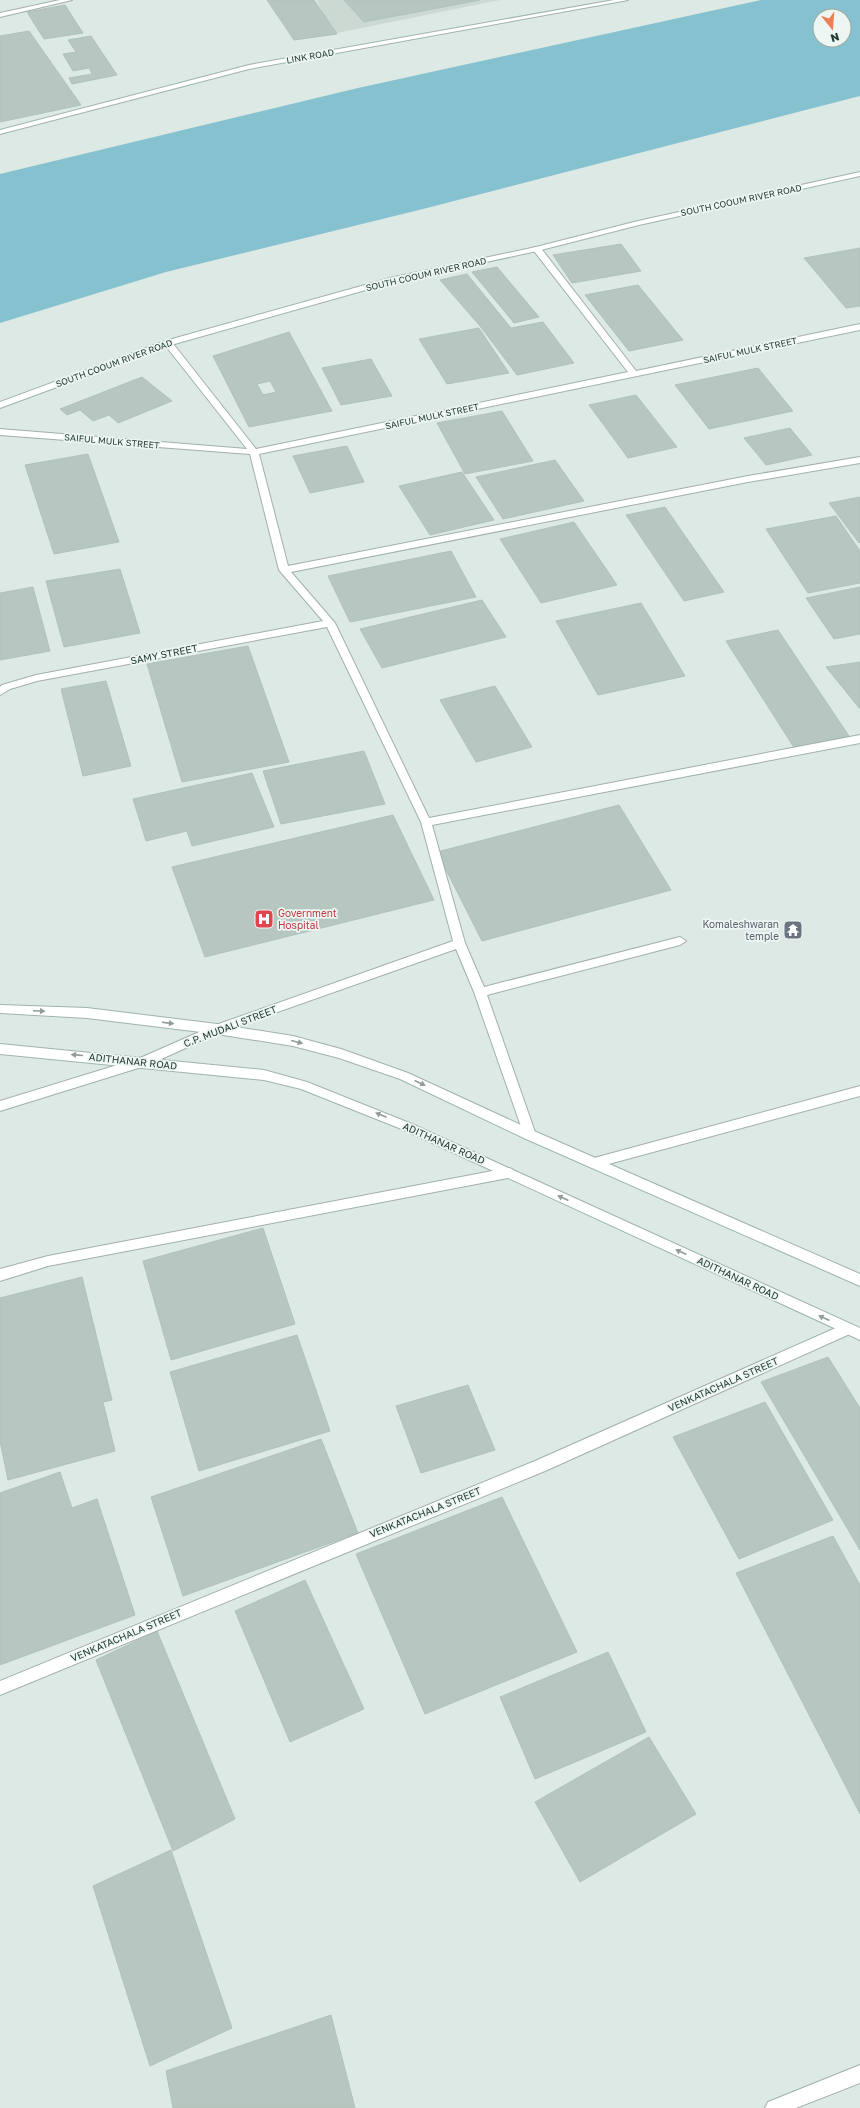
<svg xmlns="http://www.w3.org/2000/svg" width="860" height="2108" viewBox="0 0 860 2108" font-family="'Golos Text',sans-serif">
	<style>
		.built { fill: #ccd9d3 }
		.water { fill: #85c1ce; fill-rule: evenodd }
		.building { fill: #b6c6c0; stroke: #b0c2bb; fill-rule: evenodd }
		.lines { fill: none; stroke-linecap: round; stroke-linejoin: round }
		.street-casing { stroke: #a0b0ab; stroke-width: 2 }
		.secondary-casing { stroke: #9db4ac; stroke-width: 2 }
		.street { fill: #fff; fill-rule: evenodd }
		.secondary { fill: #fff; fill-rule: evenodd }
		.oneway { fill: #8f9c98 }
		.labels { text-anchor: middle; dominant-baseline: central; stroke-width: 3.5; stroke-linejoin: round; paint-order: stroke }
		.far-street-label { font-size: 9px; fill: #1f3832; stroke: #edf6f2 }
		.street-label { font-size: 10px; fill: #1f3832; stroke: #edf6f2 }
		.health-label { font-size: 10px; fill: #be3a42; stroke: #edf6f2; text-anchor: start }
		.worship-label { font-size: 10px; fill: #5b616d; stroke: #edf6f2; text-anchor: end }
	</style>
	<rect width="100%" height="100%" fill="#dde9e4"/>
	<path class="built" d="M317 0H500L332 34Z"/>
	<path class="water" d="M761 0H860V96L423 209 166 272 0 323V174L358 88ZM820 16H844V40H820Z"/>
	<path class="building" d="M267 0H314L337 34 294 40Z
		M344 0H480L364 22Z
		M65 5 83 33 44 39 27 12Z
		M29 31 81 105 0 122V36Z
		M91 36 117 75 72 84 69 78 92 74 89 68 73 71 63 54 76 52 68 40Z
		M621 244 641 271 572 283 553 255Z
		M860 248V306L846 308 804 258Z
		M497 267 539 317 514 323 472 272Z
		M467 274 511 328 543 322 574 363 517 375 480 326 440 280Z
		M638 285 683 340 629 351 585 295Z
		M479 328 509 373 447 384 419 339Z
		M289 332 332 411 249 427 213 356ZM270 381 276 392 263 395 257 384Z
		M371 359 392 396 341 405 322 368Z
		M758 368 793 411 709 429 675 385Z
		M142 377 172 401 118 423 109 415 93 421 80 410 67 415 60 409Z
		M636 395 677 447 628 458 589 405Z
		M502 411 533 461 465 474 437 423Z
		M790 428 812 455 766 465 744 438Z
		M347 446 364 482 310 493 293 456Z
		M88 454 119 542 54 554 25 465Z
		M555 460 584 501 503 519 476 477Z
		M462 472 494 520 430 535 399 486Z
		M860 497V542L859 543 829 503Z
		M665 507 724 592 684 601 626 515Z
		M836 516 860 551V583L808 593 766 529Z
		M574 522 617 585 541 603 500 539Z
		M451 551 476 597 350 622 328 576Z
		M120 569 140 633 64 647 46 581Z
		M33 587 50 651 0 660V593Z
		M860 587V634L834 639 806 598Z
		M482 600 506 637 382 668 360 629Z
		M641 603 685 676 598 695 556 621Z
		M778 630 849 736 795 749 726 641Z
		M248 646 289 762 182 782 147 664Z
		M860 662V709L826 667Z
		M106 681 131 766 83 776 61 689Z
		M495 686 532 747 476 762 440 700Z
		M364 751 385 804 281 824 263 771Z
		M252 773 274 827 192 846 187 831 146 841 133 799Z
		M619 805 671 890 482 941 437 852Z
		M393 815 434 900 205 957 172 867Z
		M263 1228 295 1324 171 1360 143 1261Z
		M82 1277 112 1400 103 1402 115 1451 8 1480 0 1441V1298Z
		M297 1335 330 1431 199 1471 170 1372Z
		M828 1357 860 1408V1550L761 1382Z
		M468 1385 495 1450 421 1473 396 1406Z
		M765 1402 833 1520 739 1559 673 1437Z
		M321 1439 358 1533 183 1596 151 1497Z
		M60 1472 72 1508 97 1499 135 1615 0 1665V1493Z
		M502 1497 577 1652 425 1714 356 1554Z
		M833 1536 860 1585V1814L736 1573Z
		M305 1580 364 1709 290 1742 235 1611Z
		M157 1631 235 1819 173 1851 96 1660Z
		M608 1652 646 1732 535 1779 500 1697Z
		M649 1737 696 1814 580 1882 535 1802Z
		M171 1850 232 2028 150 2066 93 1886Z
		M331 2015 355 2108H173L166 2071Z"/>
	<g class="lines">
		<g class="street-casing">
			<path id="street" d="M60 0H72L0 17V13Z
				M534 247H540L636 371 860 324V330L259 454 288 566 748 476 860 457V463L748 482 291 572 335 623 429 818 860 735V743L432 825 465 943 484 987 680 937 686 941 680 945 487 995 536 1135 534 1139H526L524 1135 474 992 456 949 221 1032 148 1065 0 1111V1101L140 1058 213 1026 453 941 421 822 327 627 37 681 10 689 0 695V687L2 685 36 675 323 621 279 570 250 454 0 435V429L247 449 165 345V341H171L256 449 628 372 534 251Z
				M860 1086V1096L594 1168 590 1167 588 1163 590 1159 594 1158Z
				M508 1168 512 1169 514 1173 512 1177 508 1178 48 1266 0 1281V1269L48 1256Z
				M847 1323 852 1325 854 1329 852 1333 545 1471 0 1695V1681L535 1461Z
				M860 2065V2083L796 2108H765L768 2102Z"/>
		</g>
		<g class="secondary-casing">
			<path id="secondary" d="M614 0H628L249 69 0 134V130L249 65Z
				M860 172V176L639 225 537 251 394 282 171 345 0 408V402L165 341 390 278 536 247 638 221Z
				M0 1005 87 1008 217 1024 293 1036 341 1049 408 1073 534 1131 860 1274V1286L526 1139 400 1079 339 1058 293 1046 217 1034 87 1018 0 1013Z
				M0 1044 264 1070 307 1082 412 1124 860 1328V1340L404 1130 301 1089 264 1080 0 1054Z"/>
		</g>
		<use href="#street" class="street"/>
		<use href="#secondary" class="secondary"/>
	</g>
	<defs><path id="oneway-solid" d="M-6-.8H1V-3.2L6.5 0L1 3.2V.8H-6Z"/></defs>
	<g class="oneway">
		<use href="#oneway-solid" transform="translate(39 1011) rotate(3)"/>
		<use href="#oneway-solid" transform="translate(168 1023) rotate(7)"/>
		<use href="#oneway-solid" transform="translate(297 1042) rotate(14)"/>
		<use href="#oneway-solid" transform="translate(77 1055) rotate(-175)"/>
		<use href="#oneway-solid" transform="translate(420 1083) rotate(25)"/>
		<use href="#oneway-solid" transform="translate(381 1115) rotate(-157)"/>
		<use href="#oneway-solid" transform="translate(563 1198) rotate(-155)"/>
		<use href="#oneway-solid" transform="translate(681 1252) rotate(-155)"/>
		<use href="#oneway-solid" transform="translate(824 1318) rotate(-155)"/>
	</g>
	<defs>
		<g id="hospital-square" transform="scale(1)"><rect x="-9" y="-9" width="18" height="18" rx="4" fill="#e0444e" stroke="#edf6f2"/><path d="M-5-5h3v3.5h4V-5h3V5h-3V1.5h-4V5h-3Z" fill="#fff"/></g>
		<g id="temple-square" transform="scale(1)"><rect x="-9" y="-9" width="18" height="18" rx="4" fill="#6b7280" stroke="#edf6f2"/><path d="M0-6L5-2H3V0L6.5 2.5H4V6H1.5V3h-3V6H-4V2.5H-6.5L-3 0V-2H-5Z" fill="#fff"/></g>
	</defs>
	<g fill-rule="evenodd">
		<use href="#hospital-square" x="264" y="919"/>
		<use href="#temple-square" x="793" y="930"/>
	</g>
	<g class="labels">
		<g class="far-street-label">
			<text transform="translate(310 56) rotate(-10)">LINK ROAD</text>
			<text transform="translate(741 200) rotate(-12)">SOUTH COOUM RIVER ROAD</text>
			<text transform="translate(426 274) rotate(-13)">SOUTH COOUM RIVER ROAD</text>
			<text transform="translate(750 350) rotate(-12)">SAIFUL MULK STREET</text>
			<text transform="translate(114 363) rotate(-20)">SOUTH COOUM RIVER ROAD</text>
			<text transform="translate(432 416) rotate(-12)">SAIFUL MULK STREET</text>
			<text transform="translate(112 441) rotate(5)">SAIFUL MULK STREET</text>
		</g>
		<g class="street-label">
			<text transform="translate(164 654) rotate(-11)">SAMY STREET</text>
			<text transform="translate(230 1026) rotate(-21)">C.P. MUDALI STREET</text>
			<text transform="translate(133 1061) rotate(6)">ADITHANAR ROAD</text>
			<text transform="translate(444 1143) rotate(24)">ADITHANAR ROAD</text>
			<text transform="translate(738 1278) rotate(25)">ADITHANAR ROAD</text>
			<text transform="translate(723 1384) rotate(-24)">VENKATACHALA STREET</text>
			<text transform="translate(425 1512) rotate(-22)">VENKATACHALA STREET</text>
			<text transform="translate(126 1635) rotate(-23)">VENKATACHALA STREET</text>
		</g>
		<g class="health-label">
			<text x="278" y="913">Government<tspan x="278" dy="12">Hospital</tspan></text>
		</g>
		<g class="worship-label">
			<text x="779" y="924">Komaleshwaran<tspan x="779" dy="12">temple</tspan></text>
		</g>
	</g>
	<g transform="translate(832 28) rotate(163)"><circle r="19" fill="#edf6f2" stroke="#9baaa5"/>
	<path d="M0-3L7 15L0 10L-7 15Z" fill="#ef7e55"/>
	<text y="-6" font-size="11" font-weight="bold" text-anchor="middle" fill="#1f3832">N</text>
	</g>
</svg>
